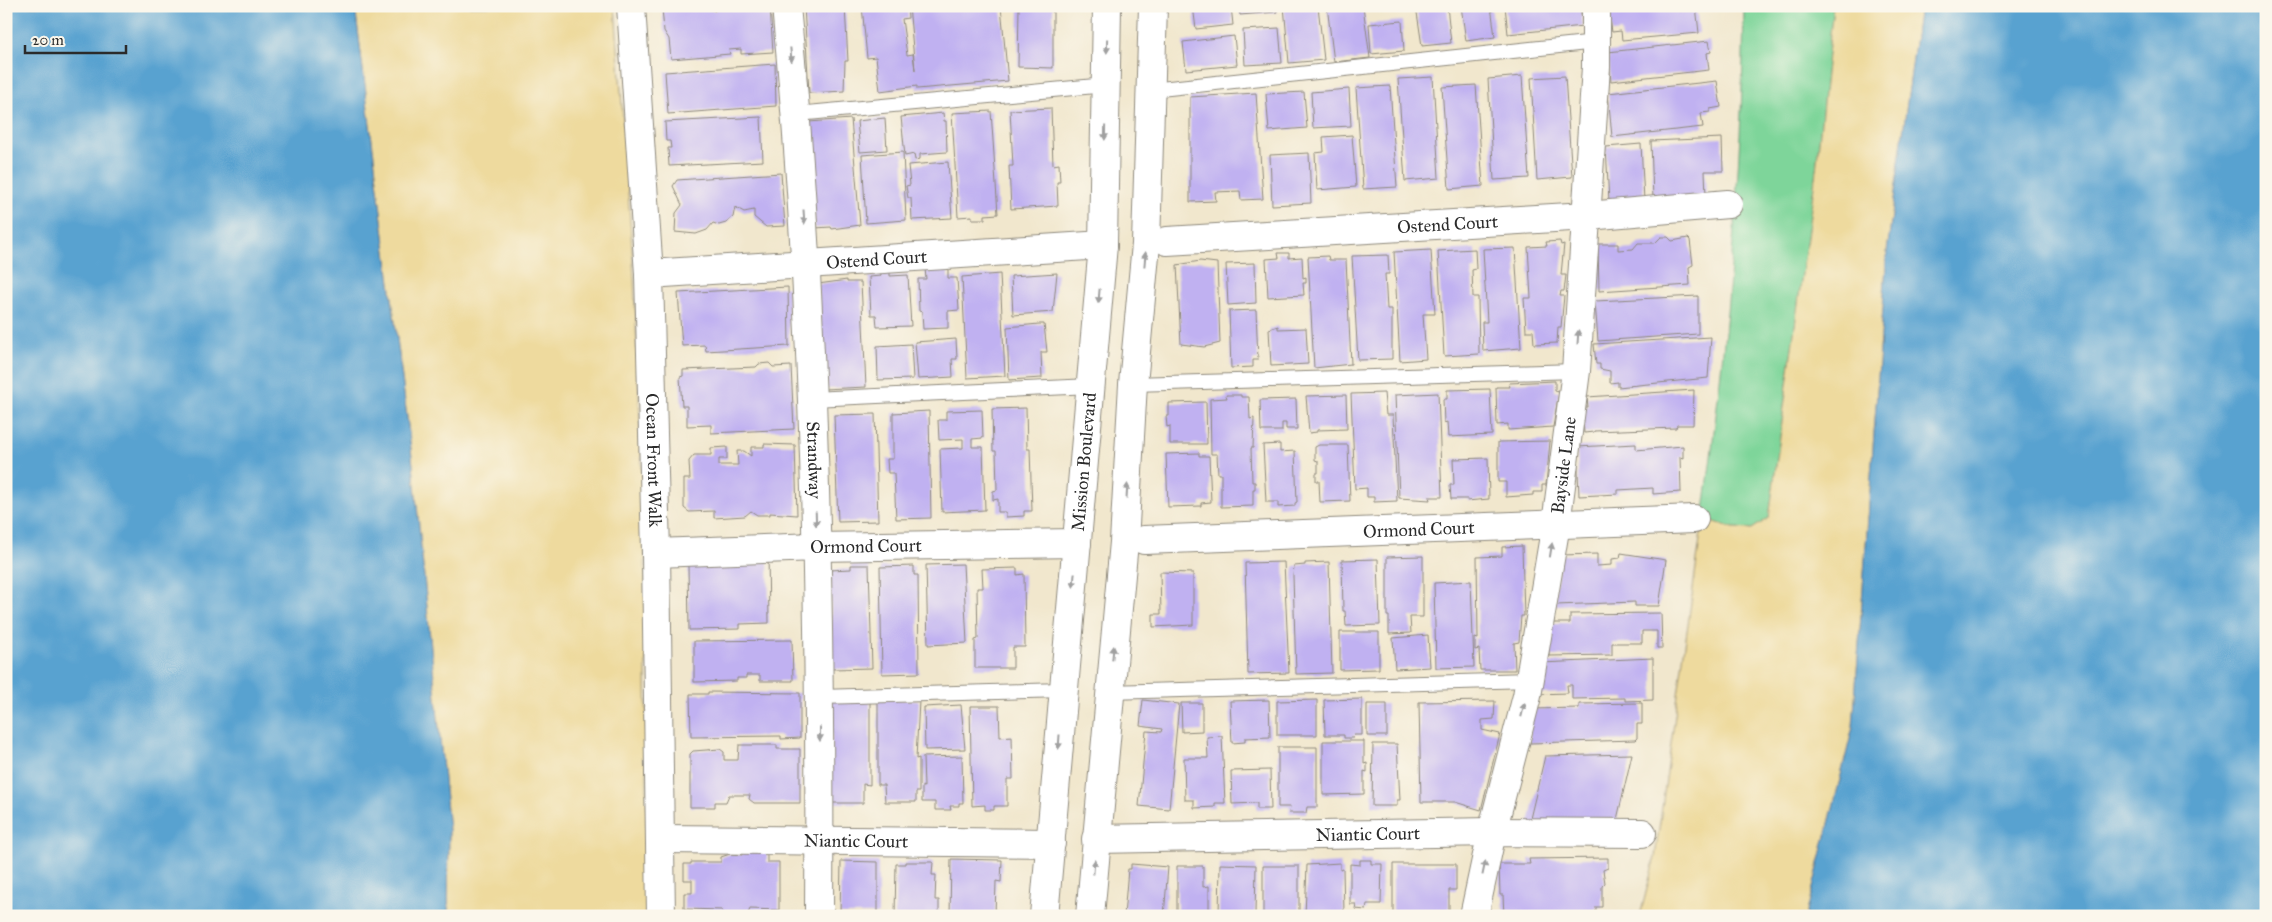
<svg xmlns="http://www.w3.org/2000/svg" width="2272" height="922" viewBox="0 0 2272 922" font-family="'IM FELL Great Primer',serif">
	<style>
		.green { fill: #7ed59a; stroke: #548062 }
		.sand { fill: #eeda9e; stroke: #8c8264 }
		.water { fill: #59a2d0; stroke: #42667e }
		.building { fill: #c0b1f1 }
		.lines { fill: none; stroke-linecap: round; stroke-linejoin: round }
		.lane-casing { stroke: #8e897c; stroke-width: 16 }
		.street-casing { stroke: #8e897c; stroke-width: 30 }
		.primary-casing { stroke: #8e897c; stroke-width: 30 }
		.lane { stroke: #fff; stroke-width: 14 }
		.street { stroke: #fff; stroke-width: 28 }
		.primary { stroke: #fff; stroke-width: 28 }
		.oneway { fill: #a0a0a0 }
		.labels { text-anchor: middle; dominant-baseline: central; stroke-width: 5; stroke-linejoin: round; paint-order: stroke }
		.street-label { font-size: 18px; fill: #2b2b2b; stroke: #fbf7ec }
	</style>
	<rect width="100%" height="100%" fill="#fbf7ec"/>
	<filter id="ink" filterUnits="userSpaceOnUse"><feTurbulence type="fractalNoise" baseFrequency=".02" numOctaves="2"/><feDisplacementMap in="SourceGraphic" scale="10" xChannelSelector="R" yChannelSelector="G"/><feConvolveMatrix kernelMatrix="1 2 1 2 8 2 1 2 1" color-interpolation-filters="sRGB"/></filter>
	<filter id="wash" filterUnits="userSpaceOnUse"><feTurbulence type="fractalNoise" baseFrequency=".0096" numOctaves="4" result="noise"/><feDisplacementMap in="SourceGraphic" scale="20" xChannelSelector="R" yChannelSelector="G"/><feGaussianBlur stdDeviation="1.12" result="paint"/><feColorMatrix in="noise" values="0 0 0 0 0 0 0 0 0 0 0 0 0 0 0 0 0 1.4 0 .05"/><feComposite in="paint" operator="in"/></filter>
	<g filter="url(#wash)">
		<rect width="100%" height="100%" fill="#f1e7cd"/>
		<path class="green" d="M1744 6H1833L1816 171 1769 518 1752 529 1733 528 1703 518C1726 348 1742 178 1744 6Z"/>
		<path class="sand" d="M355 6H615L634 278 645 543 648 916H448L449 830 413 465Z
			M1833 6H1920L1887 252 1853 727 1806 916H1640L1655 857 1703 518 1733 528 1752 529 1769 518 1816 171Z"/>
		<path class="water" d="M6 6H355L413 465 449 830 448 916H6Z
			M1920 6H2266V916H1806L1853 727 1887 252Z"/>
		<g id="blocks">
			<path class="building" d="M683 6H702L715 11V6H770L773 52 741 54V49L729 50 730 54 671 59 669 39 664 31 662 8Z
				M804 6H845L848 61H845L844 91 809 93Z
				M862 6H907L908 18 902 19 907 55 913 54 915 70 909 6H1001L1008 81 917 89V86L880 91 876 57 867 58Z
				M1019 6H1053V68L1018 67Z
				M1193 6H1231L1233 25 1196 29Z
				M1239 6H1276L1277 12 1240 15Z
				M1284 6H1318L1324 60 1289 63Z
				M1327 6H1363L1370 58 1334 62Z
				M1416 6H1447L1451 43 1422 46Z
				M1461 6H1491L1495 37 1466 41Z
				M1505 6H1580L1583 26 1508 34Z
				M1657 6H1696L1699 33 1622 40 1621 31 1612 32 1609 11Z
				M1402 21 1404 51 1371 54 1369 24Z
				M1279 28 1282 63 1245 65 1243 30Z
				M1234 36 1237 65 1186 70 1183 42Z
				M1709 41 1711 52 1707 53 1709 70 1611 81 1608 52Z
				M775 64 776 106 668 114 665 72Z
				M1522 76 1529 178 1494 180 1488 79Z
				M1565 76 1572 177 1537 180 1531 78Z
				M1433 77 1439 178 1405 181 1398 79Z
				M1717 81 1721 107 1710 109V112L1701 113 1703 127 1612 137 1608 93Z
				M1476 85 1483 186 1449 189 1442 87Z
				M1390 86 1397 187 1363 189 1356 88Z
				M1349 89 1351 126 1313 128 1311 92Z
				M1304 92 1307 128 1269 131 1266 94Z
				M1256 93 1263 199 1241 200 1240 191 1215 192 1216 201 1190 202V97Z
				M1051 108 1053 165 1059 164 1060 182H1057L1058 206 1011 209 1009 166H1013L1010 110Z
				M991 111 998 214 985 215V219H972V216L958 217 952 113Z
				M943 113 944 121H946L947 152 920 154V159L915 160 914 154 905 156 901 117Z
				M761 117 763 161 669 166 668 148H671L670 141H666L665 122Z
				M885 118 887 150 860 152 857 121Z
				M851 119 860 225 832 229 831 227 815 228 809 122Z
				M1352 135 1356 187 1317 190 1315 153 1324 152 1323 137Z
				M1722 138 1723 171H1705L1706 197 1653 199 1651 141Z
				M1641 144 1644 200 1609 202 1606 147Z
				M903 152 906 220 866 223 862 155Z
				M1309 153 1311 203 1272 205 1270 155Z
				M948 162 952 218 912 220 911 198H908L906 186 910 185 908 165Z
				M781 173 785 226 766 227 754 217V210L744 212 735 207 733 217 726 223 719 225 713 223 707 230 696 234 675 232 676 213 682 205 673 186 677 180Z
				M1661 237H1668L1672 241 1688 238 1690 240 1693 265 1689 267 1690 285 1599 291 1598 244H1618V250L1633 249 1638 243H1655Z
				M1560 241 1561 245 1564 244 1561 275H1566L1564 291H1561L1560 296H1564L1561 327H1558L1557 343 1534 344 1533 331H1526L1524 298H1531L1528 247 1547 246 1546 242Z
				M1515 248 1521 348 1483 351 1482 322H1487L1483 249Z
				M1475 249 1476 269 1472 270 1473 297H1478L1479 354 1444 356 1438 251Z
				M1431 250 1435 314H1423L1426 359 1400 361 1394 252Z
				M1278 253H1289V258L1302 257 1303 278 1306 277V283H1303L1304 295 1268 297 1266 259 1279 258Z
				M1388 255 1389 274H1385L1387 309H1392V359L1358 360 1352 256Z
				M1328 256 1329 260H1346L1351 364 1314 368 1308 257Z
				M1200 261 1217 263 1220 343 1204 347 1181 344 1177 265Z
				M1255 263 1256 303 1228 305 1226 264Z
				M948 267V278H957L959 310 948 311V328L923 329 922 312 919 311 918 279H926L925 268Z
				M890 272V276L908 275 911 326 877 327 876 315H871L869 277 881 276V273Z
				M1057 273 1053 312 1013 315 1011 276Z
				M1000 274 1005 376 967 378 962 277Z
				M847 280V282H861L866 387 823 389 818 284Z
				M788 287 789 346 706 351 705 345 682 346 678 293Z
				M1698 296V334L1598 341 1595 301Z
				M1256 310 1258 360H1253V367L1231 368 1229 311Z
				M1039 324H1044L1047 352H1041L1042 378 1009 380 1007 327Z
				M1278 326V329L1306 328 1308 364 1271 366 1269 329Z
				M1711 337 1708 378 1618 387V382L1610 383V371L1600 369V364H1596L1594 344Z
				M956 339 957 359H952L953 377 918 379 915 342Z
				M911 344 913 379 878 380 877 346Z
				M769 363 773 367 791 366 794 429 711 433V425L687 426V406H682L680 377 683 376V370L756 367 759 364Z
				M1555 381V391L1559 392 1553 427 1508 430V424L1497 425 1496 387H1510L1509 383Z
				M1490 389 1492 435 1448 437 1447 422 1444 423 1443 399H1447V390Z
				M1694 390 1693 425H1677L1676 428 1594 431V432L1584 433 1582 407H1588L1587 397Z
				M1384 393 1386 415H1393L1397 501 1374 502V497H1367V488L1355 489 1351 394Z
				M1438 393 1442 497H1429L1430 500 1399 498 1395 395Z
				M1226 395H1241V397H1249L1250 419 1254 418 1253 448H1251L1252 482H1255V489H1253V506L1221 507V474H1218L1217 454H1211L1210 399 1227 398Z
				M1346 395 1347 429 1317 430V432L1309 433 1306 396Z
				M1296 399 1297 429H1286V423H1282V431H1261L1260 400Z
				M1206 402 1207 444H1170V426L1167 427 1166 416H1169V403Z
				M1026 408 1027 449H1030L1032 511H1024V516L1006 517V512H998V499L993 500V491L997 490 996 451H993L992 409Z
				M982 410 983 438 972 439V447H983L985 510 942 512 940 449 963 448V439L939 440 938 420H946V411Z
				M929 411 931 518 896 519 894 473H888L887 459H893V413Z
				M875 414 878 521 838 522 834 415Z
				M1550 441 1546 485H1542V492H1533V495L1506 497V482H1498V442Z
				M764 444 795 445 797 515 770 513V515H757L751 511 745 516 714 518V511L689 512 684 508V479H690L689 461 694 455H711V448L727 447V459H719V465H738L737 451H744L751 456V447H764Z
				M1280 444V452L1295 451 1297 502 1295 503V506L1278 507V502H1266L1263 445Z
				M1636 444V450L1683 446V458L1680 457 1681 492 1653 494V488L1618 490V494L1579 496 1577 447Z
				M1319 445H1348L1350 501 1320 502 1319 481H1316V473H1318V461L1315 460V447Z
				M1199 453V456H1209L1211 502 1201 503V506L1168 507 1166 454Z
				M1488 458 1489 499 1467 501 1468 499H1451L1450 485H1454L1453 459Z
				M1522 546 1524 616H1521L1519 642 1514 643 1515 670H1480L1479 649 1475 650V638L1478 639 1477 557 1502 556V547Z
				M768 552 769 623 740 624V629L689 630 688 565 731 564V553Z
				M1621 553 1666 560 1659 606H1635V602L1556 605V586L1561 555 1597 554V566L1612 565V559L1620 558Z
				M1423 556V617H1410L1411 633 1389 634V616H1387V557Z
				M1378 559 1380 625 1346 626 1345 611H1343L1342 560Z
				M1284 562 1289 673 1248 674 1245 563Z
				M1329 562 1332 673 1296 674 1293 576 1294 566 1305 565V563Z
				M963 564 967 643 928 645 926 565Z
				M851 565H869L872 668 832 669 830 570 851 569Z
				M914 566V575H918L919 673 882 674 880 567Z
				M1017 568V575L1024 574 1025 647H1013V668H975V640L978 639 977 588H983L982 569Z
				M1160 572 1193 573V625L1153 627V614H1161Z
				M1471 581 1474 667 1436 668 1434 583Z
				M1661 613 1662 648H1657V631H1642V643H1612V655L1549 656V623H1570V614Z
				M1340 632H1379V669L1340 670Z
				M1428 635 1430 667 1395 669 1393 638Z
				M792 640 793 681H760V675H746V678H737V681L694 682V641Z
				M1653 658V700L1625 701V698L1572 699V685H1567L1568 693 1535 694 1541 663Z
				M708 692 800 693V738L781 739V736L691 737 690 694H708Z
				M878 698 919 701 916 759 919 758V792H916V802H885L884 785H878Z
				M832 699H870V785L863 784V803H831Z
				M1362 699V735H1354L1353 738H1344V735H1325L1324 700Z
				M1143 700 1179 704 1169 809 1139 806 1146 731 1161 732 1162 729 1140 726Z
				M1269 700 1270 737 1245 738V742L1232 743 1230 701Z
				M1317 700V735H1277V701Z
				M1495 701 1494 719 1482 720V730L1500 734 1481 810 1455 802H1421L1419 702Z
				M1181 703H1202V731L1182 732Z
				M1642 703V724H1637V738L1635 740 1530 743V721L1532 709 1579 708V704Z
				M1367 704H1387V736H1367Z
				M961 705 965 749 925 750 924 707Z
				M970 706H999L1000 737 1012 736 1013 779H1007V806H994V810H985V805L972 806Z
				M1222 736 1225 803H1215V807L1194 808V800H1185L1184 758H1208L1207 737Z
				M1323 741H1364V764L1367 763V772L1364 771V794L1323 795Z
				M1373 744H1397L1400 800H1397V806H1372Z
				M739 745H777V749H800V803H754L749 799 750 795H729L726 802H715V807H690V754L693 751 720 749 724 752V760H738Z
				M1278 747H1317V807H1307L1306 813H1289L1290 807H1278Z
				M1632 754 1616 824 1528 827 1545 756Z
				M962 756 963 803H959V806H950L951 810H935V802H922V786L924 787 923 757Z
				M1270 770 1271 809H1257V803L1232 804 1231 771Z
				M742 851H767V862H779V910L750 909 747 916H723L722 910 684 909V893H692V880H684V864H691V862H721V857L730 854 742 855Z
				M1608 858V868L1603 870 1605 883 1602 886V907H1596V916H1504L1503 895H1500L1499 864H1530L1529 859Z
				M951 859 1002 860 1001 882 996 881 995 916H950Z
				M1360 860H1371V864H1382L1381 904H1367L1366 910 1355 909 1356 904H1350V864L1360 865Z
				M841 861 878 862V914H840Z
				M905 862H933L932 875H936L935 900H939V916H895L896 864H905Z
				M1340 863V870L1343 869 1344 913 1342 916H1305L1307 865Z
				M1131 864 1168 867 1164 916H1124L1128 869H1131Z
				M1220 864 1256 865 1255 915H1219Z
				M1393 864H1456V890H1449V916H1393Z
				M1177 866H1203V887L1209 886V916H1177Z
				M1263 866H1299V916H1263Z"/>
		</g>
	</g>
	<g filter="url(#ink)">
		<use href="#blocks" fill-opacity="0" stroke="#8e897c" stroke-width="1"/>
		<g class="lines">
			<g class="lane-casing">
				<path id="lane" d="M1151 90 1596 42
					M797 114 1106 85
					M1133 384 1576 371
					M812 399 1091 386
					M1109 692 1530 680
					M820 697 1063 690"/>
			</g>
			<g class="street-casing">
				<g id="street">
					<path id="s1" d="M631 6 649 274 656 553 661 916"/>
					<path id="s2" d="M786 6C815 308 821 612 819 916"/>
					<path id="s3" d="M1167 241 1587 216 1728 204"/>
					<path id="s4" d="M649 274 1103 245"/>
					<path id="s5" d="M1144 540 1694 519"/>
					<path id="s6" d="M656 553 816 547 1077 543"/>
					<path id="s7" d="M661 839 1051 843"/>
					<path id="s8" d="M1096 839 1492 832 1642 833"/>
					<path id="s9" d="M1474 916 1492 832 1527 696 1556 524 1576 371 1596 67V6"/>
				</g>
			</g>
			<g class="primary-casing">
				<g id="primary">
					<path id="s10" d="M1044 916 1103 245 1107 6"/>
					<path d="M1090 916 1124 542 1133 384 1146 244 1153 6"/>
				</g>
			</g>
			<use href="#lane" class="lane"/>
			<use href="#street" class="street"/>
			<use href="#primary" class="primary"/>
		</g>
		<defs><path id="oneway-solid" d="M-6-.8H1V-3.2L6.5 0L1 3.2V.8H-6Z" transform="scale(1.25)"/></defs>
		<g class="oneway">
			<use href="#oneway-solid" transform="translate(1107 46) rotate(91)"/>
			<use href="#oneway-solid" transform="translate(791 55) rotate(85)"/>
			<use href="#oneway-solid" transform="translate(1105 133) rotate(91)"/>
			<use href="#oneway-solid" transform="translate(804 217) rotate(86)"/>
			<use href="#oneway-solid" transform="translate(1145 259) rotate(-85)"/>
			<use href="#oneway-solid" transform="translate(1099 296) rotate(95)"/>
			<use href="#oneway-solid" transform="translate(1578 337) rotate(-86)"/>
			<use href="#oneway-solid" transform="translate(1127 491) rotate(-86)"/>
			<use href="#oneway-solid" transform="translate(816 519) rotate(88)"/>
			<use href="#oneway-solid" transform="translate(1551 550) rotate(-81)"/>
			<use href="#oneway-solid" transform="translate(1074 580) rotate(95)"/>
			<use href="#oneway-solid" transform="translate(1113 653) rotate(-84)"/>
			<use href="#oneway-solid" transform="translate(1523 710) rotate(-76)"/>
			<use href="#oneway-solid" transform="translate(820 734) rotate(90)"/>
			<use href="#oneway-solid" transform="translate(1059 742) rotate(94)"/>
			<use href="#oneway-solid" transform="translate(1094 867) rotate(-85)"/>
			<use href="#oneway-solid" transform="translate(1484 868) rotate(-78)"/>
		</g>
	</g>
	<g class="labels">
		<g class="street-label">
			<text stroke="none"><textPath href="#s3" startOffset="281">Ostend Court</textPath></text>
			<text stroke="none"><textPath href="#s4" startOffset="228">Ostend Court</textPath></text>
			<text stroke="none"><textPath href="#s1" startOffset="455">Ocean Front Walk</textPath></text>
			<text stroke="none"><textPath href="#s2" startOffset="455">Strandway</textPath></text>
			<text stroke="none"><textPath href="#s10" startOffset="456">Mission Boulevard</textPath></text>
			<text stroke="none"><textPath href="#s9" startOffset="460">Bayside Lane</textPath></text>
			<text stroke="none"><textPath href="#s5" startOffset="275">Ormond Court</textPath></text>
			<text stroke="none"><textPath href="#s6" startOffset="210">Ormond Court</textPath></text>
			<text stroke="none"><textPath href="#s8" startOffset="272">Niantic Court</textPath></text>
			<text stroke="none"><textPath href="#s7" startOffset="195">Niantic Court</textPath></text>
		</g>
	</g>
	<rect width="2272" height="922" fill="none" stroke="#fbf7ec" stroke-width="25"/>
	<path d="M25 45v8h101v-8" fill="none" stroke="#2b2b2b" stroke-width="2.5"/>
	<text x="32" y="45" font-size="15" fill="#2b2b2b" stroke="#fbf7ec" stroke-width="4" paint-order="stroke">20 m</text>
</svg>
